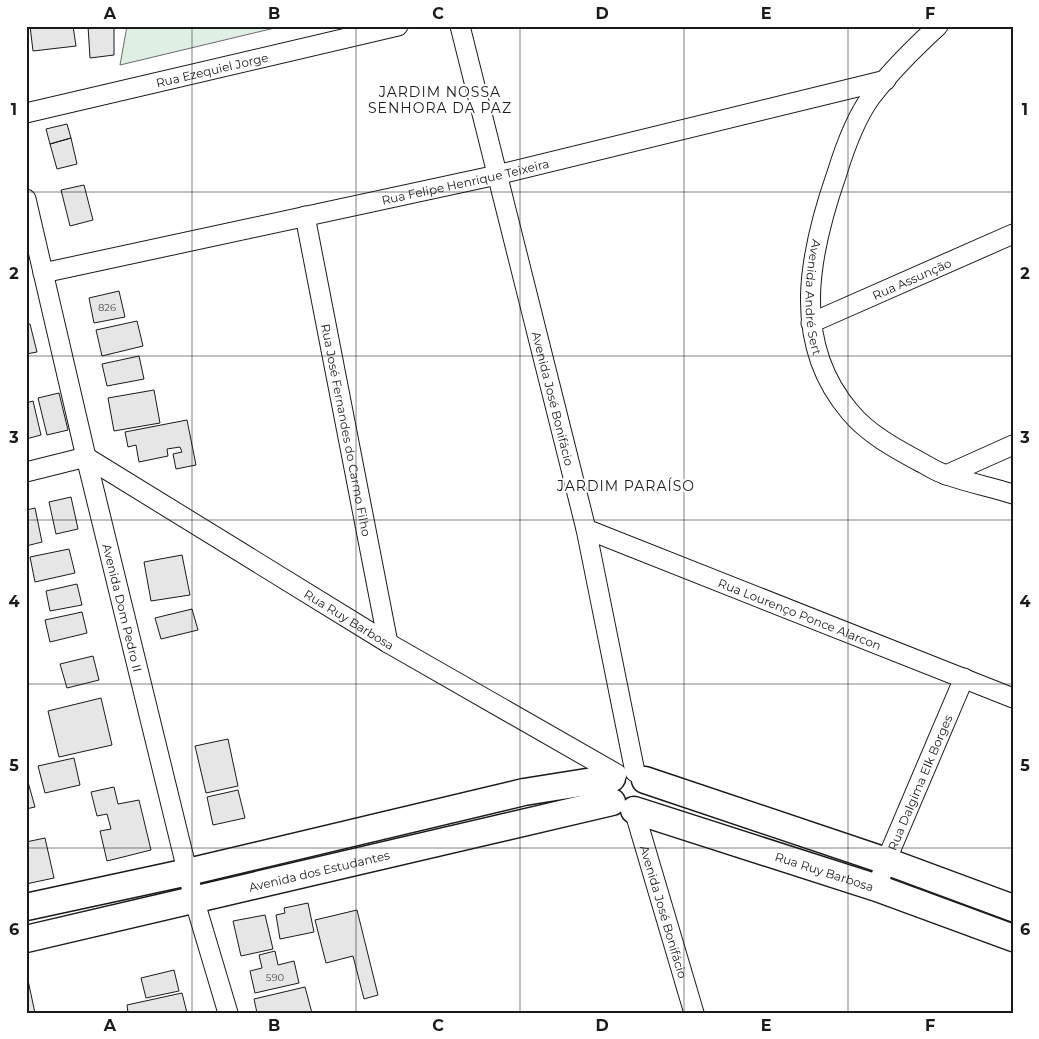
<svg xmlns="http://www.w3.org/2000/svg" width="1039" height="1039" viewBox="0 0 1039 1039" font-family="Montserrat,sans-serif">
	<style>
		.green { fill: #e0efe3; stroke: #6a6a6a }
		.building { fill: #e6e6e6; stroke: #1a1a1a }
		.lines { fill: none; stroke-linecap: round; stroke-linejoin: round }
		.street-casing { stroke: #1a1a1a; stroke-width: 21 }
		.secondary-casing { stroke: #1a1a1a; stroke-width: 29 }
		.street { stroke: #fff; stroke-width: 19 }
		.secondary { stroke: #fff; stroke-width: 26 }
		.grid { fill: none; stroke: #1a1a1a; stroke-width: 1; stroke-opacity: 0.55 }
		.labels { text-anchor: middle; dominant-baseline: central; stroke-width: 4; stroke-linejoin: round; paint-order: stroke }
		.number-label { font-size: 10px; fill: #4d4d4d }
		.street-label { font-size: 12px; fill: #1a1a1a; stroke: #fff }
		.neighbourhood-label { font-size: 14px; letter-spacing: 1px; fill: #1a1a1a; stroke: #fff }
		.neatline { fill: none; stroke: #1a1a1a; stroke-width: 2 }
		.grid-label { font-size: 16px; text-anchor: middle; font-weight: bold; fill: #1a1a1a }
	</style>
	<rect width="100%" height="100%" fill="#fff"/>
	<path class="green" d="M127 26H283L120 65Z"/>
	<path class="building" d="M30 26H73L76 46 33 51Z
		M88 26H114V55L90 58Z
		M67 124 71 138 50 144 46 129Z
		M71 138 77 164 57 169 50 144Z
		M84 185 93 220 70 226 61 190Z
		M119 291 125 317 94 323 89 298Z
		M137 321 143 346 102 356 96 330Z
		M30 324 37 352 26 354V325Z
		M139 356 144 379 107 386 102 364Z
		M154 390 160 423 114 431 108 398Z
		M59 393 68 430 47 435 38 398Z
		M33 401 41 435 26 439V403Z
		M187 420 196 465 176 469 173 454 182 452 180 447 167 449 168 456 139 462 136 445 128 447 125 432Z
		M71 497 78 529 56 534 49 502Z
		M35 508 42 542 26 546V510Z
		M69 549 75 573 35 582 30 557Z
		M182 555 190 595 151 601 144 562Z
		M77 584 82 605 50 611 46 591Z
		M192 609 198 630 161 639 155 618Z
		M82 612 87 633 50 642 45 620Z
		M93 656 99 680 67 688 60 664Z
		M101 698 112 745 59 757 48 711Z
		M228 739 238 786 206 793 195 746Z
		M74 758 80 785 45 793 38 766Z
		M26 775 35 807 26 809Z
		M114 787 118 804 139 800 151 850 107 861 100 831 111 829 107 814 97 816 91 792Z
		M238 790 245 818 213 825 207 797Z
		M45 838 54 878 26 884V842Z
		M308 903 314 932 280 939 276 915 285 913 284 908Z
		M357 910 378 995 364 999 353 956 326 963 315 920Z
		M265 915 273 949 241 956 233 921Z
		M275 951 278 965 294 961 299 983 255 993 250 971 262 968 259 955Z
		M174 970 179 991 146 998 141 978Z
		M26 971 35 1013H26Z
		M305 987 312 1013H257L254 999Z
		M182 993 187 1013H128L127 1005Z"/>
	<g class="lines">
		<g class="street-casing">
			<g id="street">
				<path id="s1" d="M460 26 586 529 635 772"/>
				<path id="s2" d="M938 26C914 48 890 72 871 97 855 119 845 147 837 173 809 253 790 342 850 412 869 435 898 450 924 464 931 468 939 473 947 475 969 483 991 487 1013 494"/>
				<path id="s3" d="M26 113 398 26"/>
				<path id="s4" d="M26 199 86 457 194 899 228 1013"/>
				<path id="s5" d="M305 216 388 643"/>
				<path id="s6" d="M43 273 497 175 886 80"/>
				<path id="s7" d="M811 323 1013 234"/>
				<path id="s8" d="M26 472 86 457 388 643 617 774"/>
				<path d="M946 475 1013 445"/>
				<path id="s9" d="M586 529 1013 698"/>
				<path id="s10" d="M634 810 694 1013"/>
				<path id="s11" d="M877 888 886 861 964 678"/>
			</g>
		</g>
		<g class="secondary-casing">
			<g id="secondary">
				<path d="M645 780 886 861 1013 908"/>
				<path id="s12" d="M634 810 877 888 1013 938"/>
				<path d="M26 907 188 872 524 792 612 778"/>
				<path id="s13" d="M26 939 612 802"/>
			</g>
		</g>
		<use href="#street" class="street"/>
		<use href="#secondary" class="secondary"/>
	</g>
	<path class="grid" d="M192 26V1013M356 26V1013M520 26V1013M684 26V1013M848 26V1013M26 192H1013M26 356H1013M26 520H1013M26 684H1013M26 848H1013"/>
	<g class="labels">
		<g class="number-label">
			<text x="107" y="307">826</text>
			<text x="275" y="977">590</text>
		</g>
		<g class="street-label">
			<text stroke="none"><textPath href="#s3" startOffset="191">Rua Ezequiel Jorge</textPath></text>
			<text stroke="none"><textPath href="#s6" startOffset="432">Rua Felipe Henrique Teixeira</textPath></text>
			<text stroke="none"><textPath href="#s7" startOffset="110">Rua Assunção</textPath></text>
			<text stroke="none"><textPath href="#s2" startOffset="309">Avenida André Sert</textPath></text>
			<text stroke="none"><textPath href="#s1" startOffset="384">Avenida José Bonifácio</textPath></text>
			<text stroke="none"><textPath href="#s5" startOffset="218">Rua José Fernandes do Carmo Filho</textPath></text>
			<text stroke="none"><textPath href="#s4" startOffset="420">Avenida Dom Pedro II</textPath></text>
			<text stroke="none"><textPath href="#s9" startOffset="230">Rua Lourenço Ponce Alarcon</textPath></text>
			<text stroke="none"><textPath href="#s8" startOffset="371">Rua Ruy Barbosa</textPath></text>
			<text stroke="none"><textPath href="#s11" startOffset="114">Rua Dalgima Elk Borges</textPath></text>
			<text stroke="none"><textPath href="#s13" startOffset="301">Avenida dos Estudantes</textPath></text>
			<text stroke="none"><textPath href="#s12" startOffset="200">Rua Ruy Barbosa</textPath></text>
			<text stroke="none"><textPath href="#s10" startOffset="106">Avenida José Bonifácio</textPath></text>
		</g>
		<g class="neighbourhood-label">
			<text x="440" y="92">JARDIM NOSSA<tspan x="440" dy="16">SENHORA DA PAZ</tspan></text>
			<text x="626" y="486">JARDIM PARAÍSO</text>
		</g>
	</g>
	<rect width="1039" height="1039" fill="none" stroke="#ffffff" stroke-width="55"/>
	<rect x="28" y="28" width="984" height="984" class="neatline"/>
	<g class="grid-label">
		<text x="110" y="19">A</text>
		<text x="274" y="19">B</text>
		<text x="438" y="19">C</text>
		<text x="602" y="19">D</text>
		<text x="766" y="19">E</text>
		<text x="930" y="19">F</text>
		<text x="14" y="115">1</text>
		<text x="1025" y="115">1</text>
		<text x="14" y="279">2</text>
		<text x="1025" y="279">2</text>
		<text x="14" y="443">3</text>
		<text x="1025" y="443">3</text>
		<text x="14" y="607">4</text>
		<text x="1025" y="607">4</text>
		<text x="14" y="771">5</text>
		<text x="1025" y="771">5</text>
		<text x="14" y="935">6</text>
		<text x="1025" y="935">6</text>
		<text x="110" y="1031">A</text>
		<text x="274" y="1031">B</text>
		<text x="438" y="1031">C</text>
		<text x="602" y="1031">D</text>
		<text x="766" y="1031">E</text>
		<text x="930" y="1031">F</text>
	</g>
</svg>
